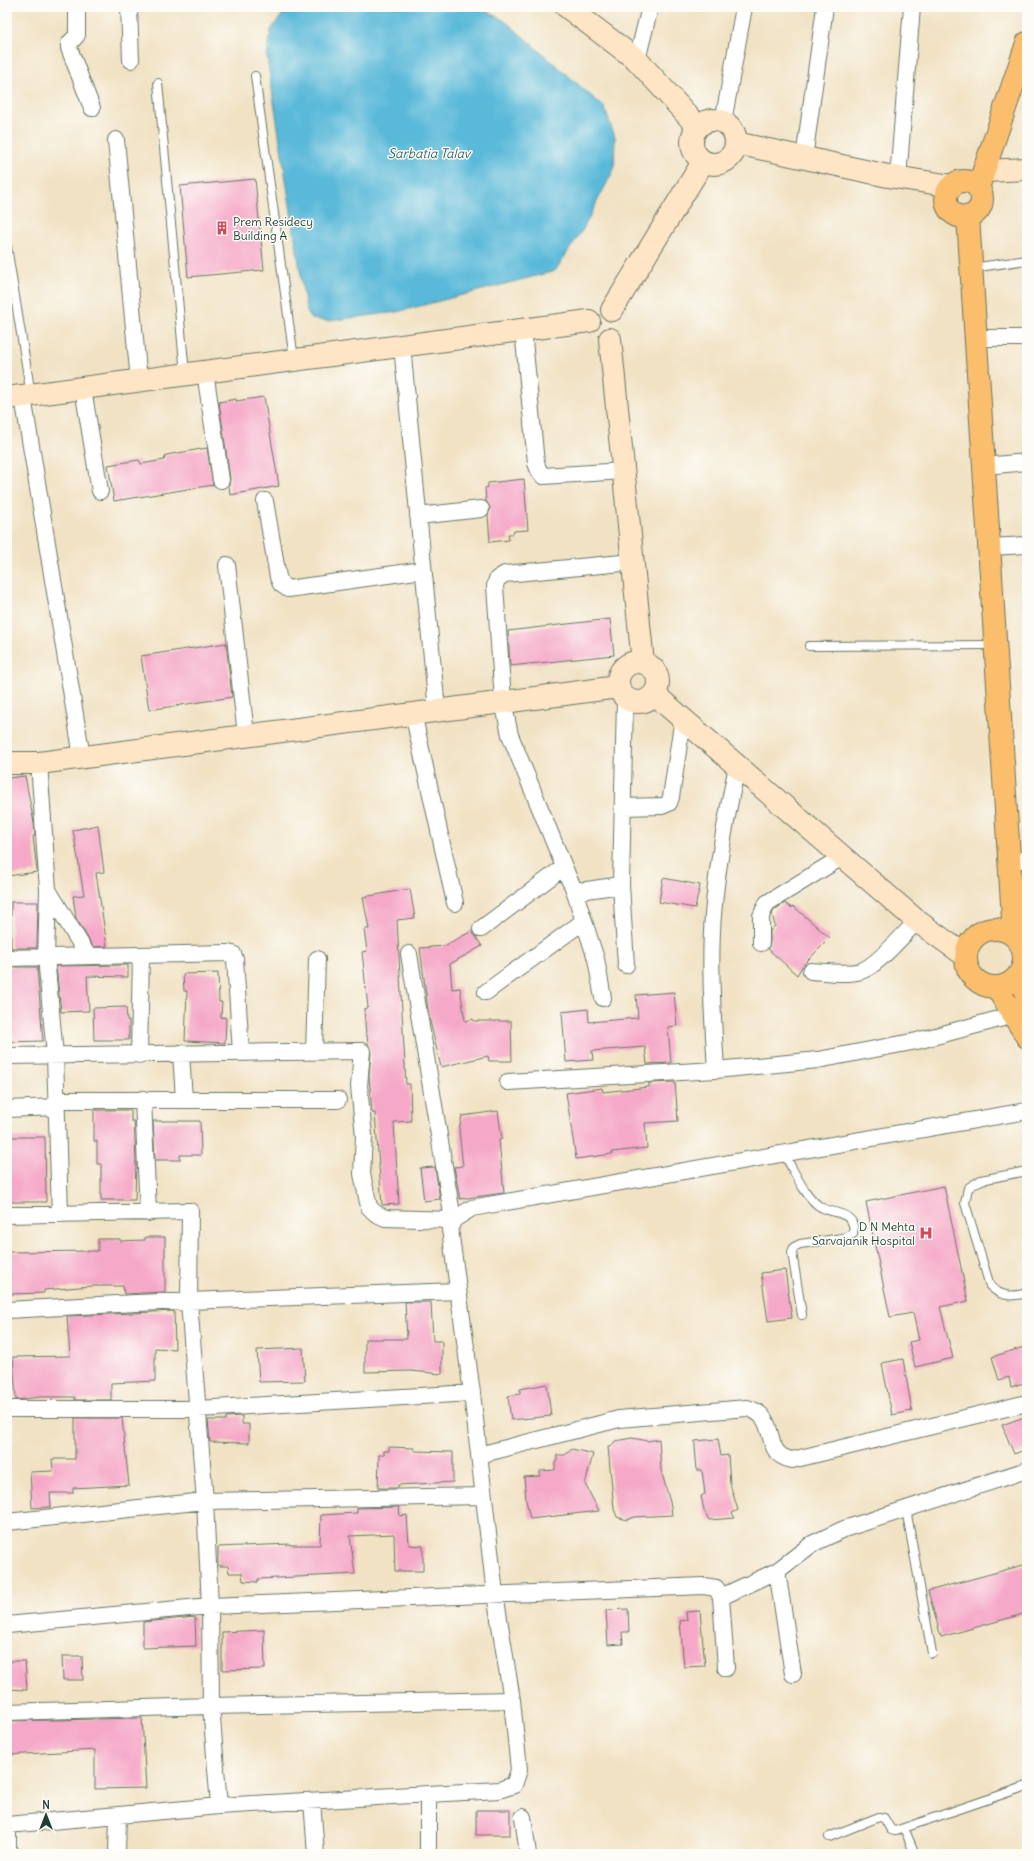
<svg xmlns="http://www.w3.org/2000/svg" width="1034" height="1861" viewBox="0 0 1034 1861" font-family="Delius,sans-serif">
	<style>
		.water { fill: #5ab9d9; stroke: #3c7b86 }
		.building { fill: #f5a8c7 }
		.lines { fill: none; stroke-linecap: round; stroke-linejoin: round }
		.lane-casing { stroke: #687766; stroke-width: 10 }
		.street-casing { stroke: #687766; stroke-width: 18 }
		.secondary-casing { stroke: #687766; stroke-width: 24 }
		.primary-casing { stroke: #687766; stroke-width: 24 }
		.lane { stroke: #fff; stroke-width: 8 }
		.street { stroke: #fff; stroke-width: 16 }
		.secondary { stroke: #fde5c5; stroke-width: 22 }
		.primary { stroke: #fabe6d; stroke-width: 22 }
		.labels { text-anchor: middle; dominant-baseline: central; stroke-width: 3; stroke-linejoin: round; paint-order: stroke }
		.poi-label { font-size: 12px; fill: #1f3d34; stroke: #fdfcf7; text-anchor: start }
		.water-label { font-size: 13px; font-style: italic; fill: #316266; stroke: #fdfcf7 }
	</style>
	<rect width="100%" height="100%" fill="#fdfcf7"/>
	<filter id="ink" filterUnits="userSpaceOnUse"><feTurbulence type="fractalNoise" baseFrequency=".025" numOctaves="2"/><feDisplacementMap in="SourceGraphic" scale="8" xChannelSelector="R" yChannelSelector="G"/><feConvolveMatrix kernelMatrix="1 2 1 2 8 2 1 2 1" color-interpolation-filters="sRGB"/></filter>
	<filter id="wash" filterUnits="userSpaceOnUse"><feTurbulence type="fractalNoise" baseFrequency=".012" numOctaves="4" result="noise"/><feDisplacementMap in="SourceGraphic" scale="16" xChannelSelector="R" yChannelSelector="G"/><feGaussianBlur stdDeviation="0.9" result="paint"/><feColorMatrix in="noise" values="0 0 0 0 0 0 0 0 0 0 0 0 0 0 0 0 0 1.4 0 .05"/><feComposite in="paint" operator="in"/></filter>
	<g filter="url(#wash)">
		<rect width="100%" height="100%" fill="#f1e2c4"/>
		<path class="water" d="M360 7H479L505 21 604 107 615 137 614 169 583 229 555 271 397 312 327 321 311 319 306 309 267 57 271 30 282 15 298 9Z"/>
		<g id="blocks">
			<path class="building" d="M255 179 264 270 188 277 180 186Z
				M264 397 279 486 230 495 229 485 230 479 219 402 236 399V401Z
				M207 448 213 485 114 501 108 465 139 460 141 464 164 460 166 455Z
				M524 479 528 530 514 531 513 534H508L509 540 490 542 488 516 490 508 486 501 485 488 488 487V483Z
				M610 619 614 655 510 666 508 631Z
				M226 643 232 697 149 710 141 656Z
				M25 776 34 823 35 836H33L37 872 7 876V778Z
				M98 825 104 872 96 873 107 946 93 947 76 918 73 896 84 895 73 830Z
				M663 878 700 885 695 908 659 902Z
				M410 889 415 918 397 920 406 1084H410L411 1121 394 1122 399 1204 382 1205 375 1113H372L369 1076 371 1051 368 1044 367 1035H366L364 1009 368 1008 362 952 367 951 364 929H369L363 897Z
				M11 902H38L37 948H11Z
				M785 903 791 908 793 906 830 938 803 965 797 975 768 949 770 943V931L775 926 772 914 774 910Z
				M472 931 482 946 450 964 452 989 460 988 465 1021 473 1019 474 1021H511L512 1061H489L488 1056 441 1067 429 1017 420 948 444 946Z
				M128 965V977L87 976 89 1011 61 1012 56 966Z
				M7 967H37L43 1041 7 1042Z
				M218 973 219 1002H222L221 1017 226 1018 225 1043 185 1041 187 991H184L183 974Z
				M674 992 677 1026 668 1027 671 1063 647 1064 645 1047 592 1051 593 1060 566 1062 562 1012 588 1009 589 1022 638 1018 636 995Z
				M126 1007 127 1020H129V1040H94L93 1008Z
				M675 1082 678 1121 645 1123 647 1148 612 1152V1154L576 1159 566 1093 602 1088 603 1092 649 1087V1083Z
				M94 1110H131V1121H134L136 1161 135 1200H101V1164H97V1141H94Z
				M498 1111 502 1139 499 1140 504 1193 460 1199 454 1167 463 1166 459 1130 462 1116Z
				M153 1121H200L201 1155H180V1160H155Z
				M9 1137H45L46 1202H7Z
				M435 1167 440 1199 424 1201 420 1168Z
				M944 1186 968 1301 940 1307 953 1358 915 1367 909 1342 919 1340 913 1313 890 1317 866 1202Z
				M145 1237H165V1292L124 1294 123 1286H92L44 1290V1293L7 1294V1252L98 1251V1239H120V1241L145 1240Z
				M785 1270 792 1318 768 1321 761 1273Z
				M405 1302H431L433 1341H442V1374L411 1371 365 1372V1339H407Z
				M174 1311 175 1349 155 1348V1381L111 1383V1400H75V1397H40L16 1400 13 1357 70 1356 67 1316Z
				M1027 1346V1382L1011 1387 1009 1377 999 1380 992 1357Z
				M303 1348 305 1381 259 1382 257 1350Z
				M903 1359 912 1411 892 1415 882 1363Z
				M547 1384 551 1416 511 1420 508 1396 520 1394V1389Z
				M242 1416V1424H249V1443L210 1442 208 1420H226V1417Z
				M1027 1416V1449L1014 1454 1002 1425Z
				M75 1418H122L129 1485 73 1488V1493H50L51 1507 32 1508 30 1472 53 1471 52 1459H75Z
				M632 1438 648 1441 659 1439 661 1470 671 1506 672 1515 634 1517 627 1520 617 1517 614 1509 608 1447H611L615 1441Z
				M718 1439 721 1456 728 1455 730 1484 738 1510 732 1513 735 1518 709 1520 704 1510 701 1496 705 1494 702 1470H697L695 1448V1441Z
				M389 1447 414 1448V1451L453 1452V1482L398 1485V1488H378L379 1455H384V1451H389Z
				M572 1449 593 1454 585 1484 599 1511 530 1519 526 1500 524 1477 540 1476V1471L555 1470V1462L557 1461V1455H565Z
				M399 1507 400 1516 407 1515 409 1545 423 1546V1571H395L394 1534 350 1536 355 1574 258 1579V1582L243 1581 242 1573H229L228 1566H218V1547L290 1544V1545H320L321 1515 357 1513V1508Z
				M1027 1564V1613L941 1637 928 1591Z
				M628 1609 629 1632H622L623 1644 608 1645 606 1610Z
				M700 1611 705 1666 684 1667 680 1621 687 1620 686 1612Z
				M195 1617 196 1646 143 1648V1622Z
				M264 1630 265 1669 222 1670V1632Z
				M62 1656H82L83 1680H63Z
				M7 1661H25L27 1690 7 1689Z
				M142 1718 146 1788 95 1789V1750L7 1755V1721Z
				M476 1810H510V1835H476Z"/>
		</g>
	</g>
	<g filter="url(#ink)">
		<use href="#blocks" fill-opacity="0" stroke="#687766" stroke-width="1"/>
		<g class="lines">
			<g class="lane-casing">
				<path id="lane" d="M255 76 294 359
					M158 83 185 374
					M7 247 31 395
					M972 268 1027 260
					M809 646 994 645
					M784 1154C794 1170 803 1194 819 1206 832 1215 857 1210 853 1234L843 1238 800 1244 794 1247 792 1252 802 1315
					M1027 1171 981 1180 968 1188 965 1203 990 1286C1001 1297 1012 1297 1027 1293
					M906 1509 932 1653
					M904 1828 915 1854
					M829 1837 879 1817 884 1818 891 1830 895 1831 1027 1786"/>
			</g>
			<g class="street-casing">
				<path id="street" d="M77 7V35L69 44V48L92 108
					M129 7 131 60
					M637 60 650 7
					M723 122 744 7
					M116 140 139 381
					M804 158 825 7
					M898 178 912 7
					M523 330 536 463 539 471 543 476 624 471
					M976 338H1027
					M402 346 437 710
					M205 372 221 480
					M83 389 100 491
					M23 397 82 757
					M985 466 1027 462
					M265 501 278 577 281 584 288 589 423 570
					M418 516 481 509
					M989 547 1027 545
					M227 565 246 735
					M625 698 621 885 626 965
					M413 713 455 903
					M39 763 48 890 46 957 55 1055 60 1214
					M623 807 662 806 669 803 671 797 683 718
					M1009 860H1027
					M621 885 580 891 573 887 569 879 510 735 503 701 495 586 497 579 505 574 633 562
					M573 887 596 959 603 998
					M48 890 88 956
					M481 929 564 867
					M761 943V916L767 903 842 857
					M7 958 228 953 233 954 235 959 241 1053
					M811 971C827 972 846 975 861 971 877 966 904 934 917 921
					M486 992 584 921
					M314 1052 317 959
					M181 1053 184 1099
					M139 1055 141 955
					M7 1056 362 1051 359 1086 364 1136 362 1174 369 1207 375 1213 385 1218 453 1220 409 954
					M716 1070C713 1018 709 967 713 915 717 865 727 815 737 766
					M508 1082 716 1070 818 1060 917 1041 1014 1015
					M143 1099 148 1213
					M56 1100H338
					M7 1109 56 1107
					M7 1215 190 1211 189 1302 205 1501 210 1606 211 1706 219 1806
					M7 1310 136 1303 458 1291
					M7 1409H198L472 1393
					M479 1455 619 1419 747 1408C782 1417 759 1454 792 1460L1027 1403
					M7 1522 205 1501 484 1496
					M777 1571 793 1674
					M721 1597 777 1571 812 1544 844 1529 1027 1470
					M7 1625 210 1606 704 1586 716 1588 721 1597 726 1668
					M7 1712 211 1706 512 1700
					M428 1796V1854
					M312 1801 316 1854
					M523 1817 528 1854
					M7 1825 219 1806 499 1790 514 1785 519 1770 512 1700 495 1594 472 1393 450 1229 453 1220 472 1208 1027 1111
					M8 1825V1854
					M117 1854 118 1815"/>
			</g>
			<g class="secondary-casing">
				<path id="secondary" d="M567 7 637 60 697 126
					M692 142a22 22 0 1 1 44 0a22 22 0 1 1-44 0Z
					M736 143 888 176 952 186
					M985 171 1027 169
					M612 310 703 162
					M610 339 643 663
					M7 398 589 321
					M618 682a20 20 0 1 1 40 0a20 20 0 1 1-40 0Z
					M654 694 917 921 966 956
					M7 763H39L618 687"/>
			</g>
			<g class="primary-casing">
				<path id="primary" d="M946 199a18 18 0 1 1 36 0a18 18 0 1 1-36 0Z
					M978 188 1027 43
					M968 217 1014 935
					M966 958a29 29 0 1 1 58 0a29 29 0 1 1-58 0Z
					M1021 972 1027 997
					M997 988 1027 1037"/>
			</g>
			<use href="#lane" class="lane"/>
			<use href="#street" class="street"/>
			<use href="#secondary" class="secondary"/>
			<use href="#primary" class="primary"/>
		</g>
	</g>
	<defs>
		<g id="building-bare" transform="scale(1.08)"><path d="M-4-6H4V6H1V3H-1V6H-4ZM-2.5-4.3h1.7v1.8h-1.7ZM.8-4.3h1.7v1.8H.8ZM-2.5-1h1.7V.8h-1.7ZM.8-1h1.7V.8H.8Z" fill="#d1495b" stroke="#fdfcf7" stroke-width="2.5" paint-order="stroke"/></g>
		<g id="hospital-bare" transform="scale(1.08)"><path d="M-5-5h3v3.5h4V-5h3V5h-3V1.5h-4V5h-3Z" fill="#d1495b" stroke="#fdfcf7" stroke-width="2.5" paint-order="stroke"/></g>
	</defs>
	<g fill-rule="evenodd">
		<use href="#building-bare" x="222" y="228"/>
		<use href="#hospital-bare" x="926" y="1233"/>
	</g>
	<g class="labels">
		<g class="poi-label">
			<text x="233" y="221">Prem Residecy<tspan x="233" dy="14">Building A</tspan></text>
			<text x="915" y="1226" text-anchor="end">D N Mehta<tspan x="915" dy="14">Sarvajanik Hospital</tspan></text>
		</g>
		<g class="water-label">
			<text x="429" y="153">Sarbatia Talav</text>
		</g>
	</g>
	<rect width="1034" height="1861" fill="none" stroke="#fdfcf7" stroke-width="24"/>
	<g transform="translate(46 1815)" stroke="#fdfcf7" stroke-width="3" paint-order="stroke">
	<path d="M0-3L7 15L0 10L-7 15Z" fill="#1f3d34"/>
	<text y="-6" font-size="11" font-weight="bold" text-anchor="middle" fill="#1f3d34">N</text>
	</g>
</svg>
